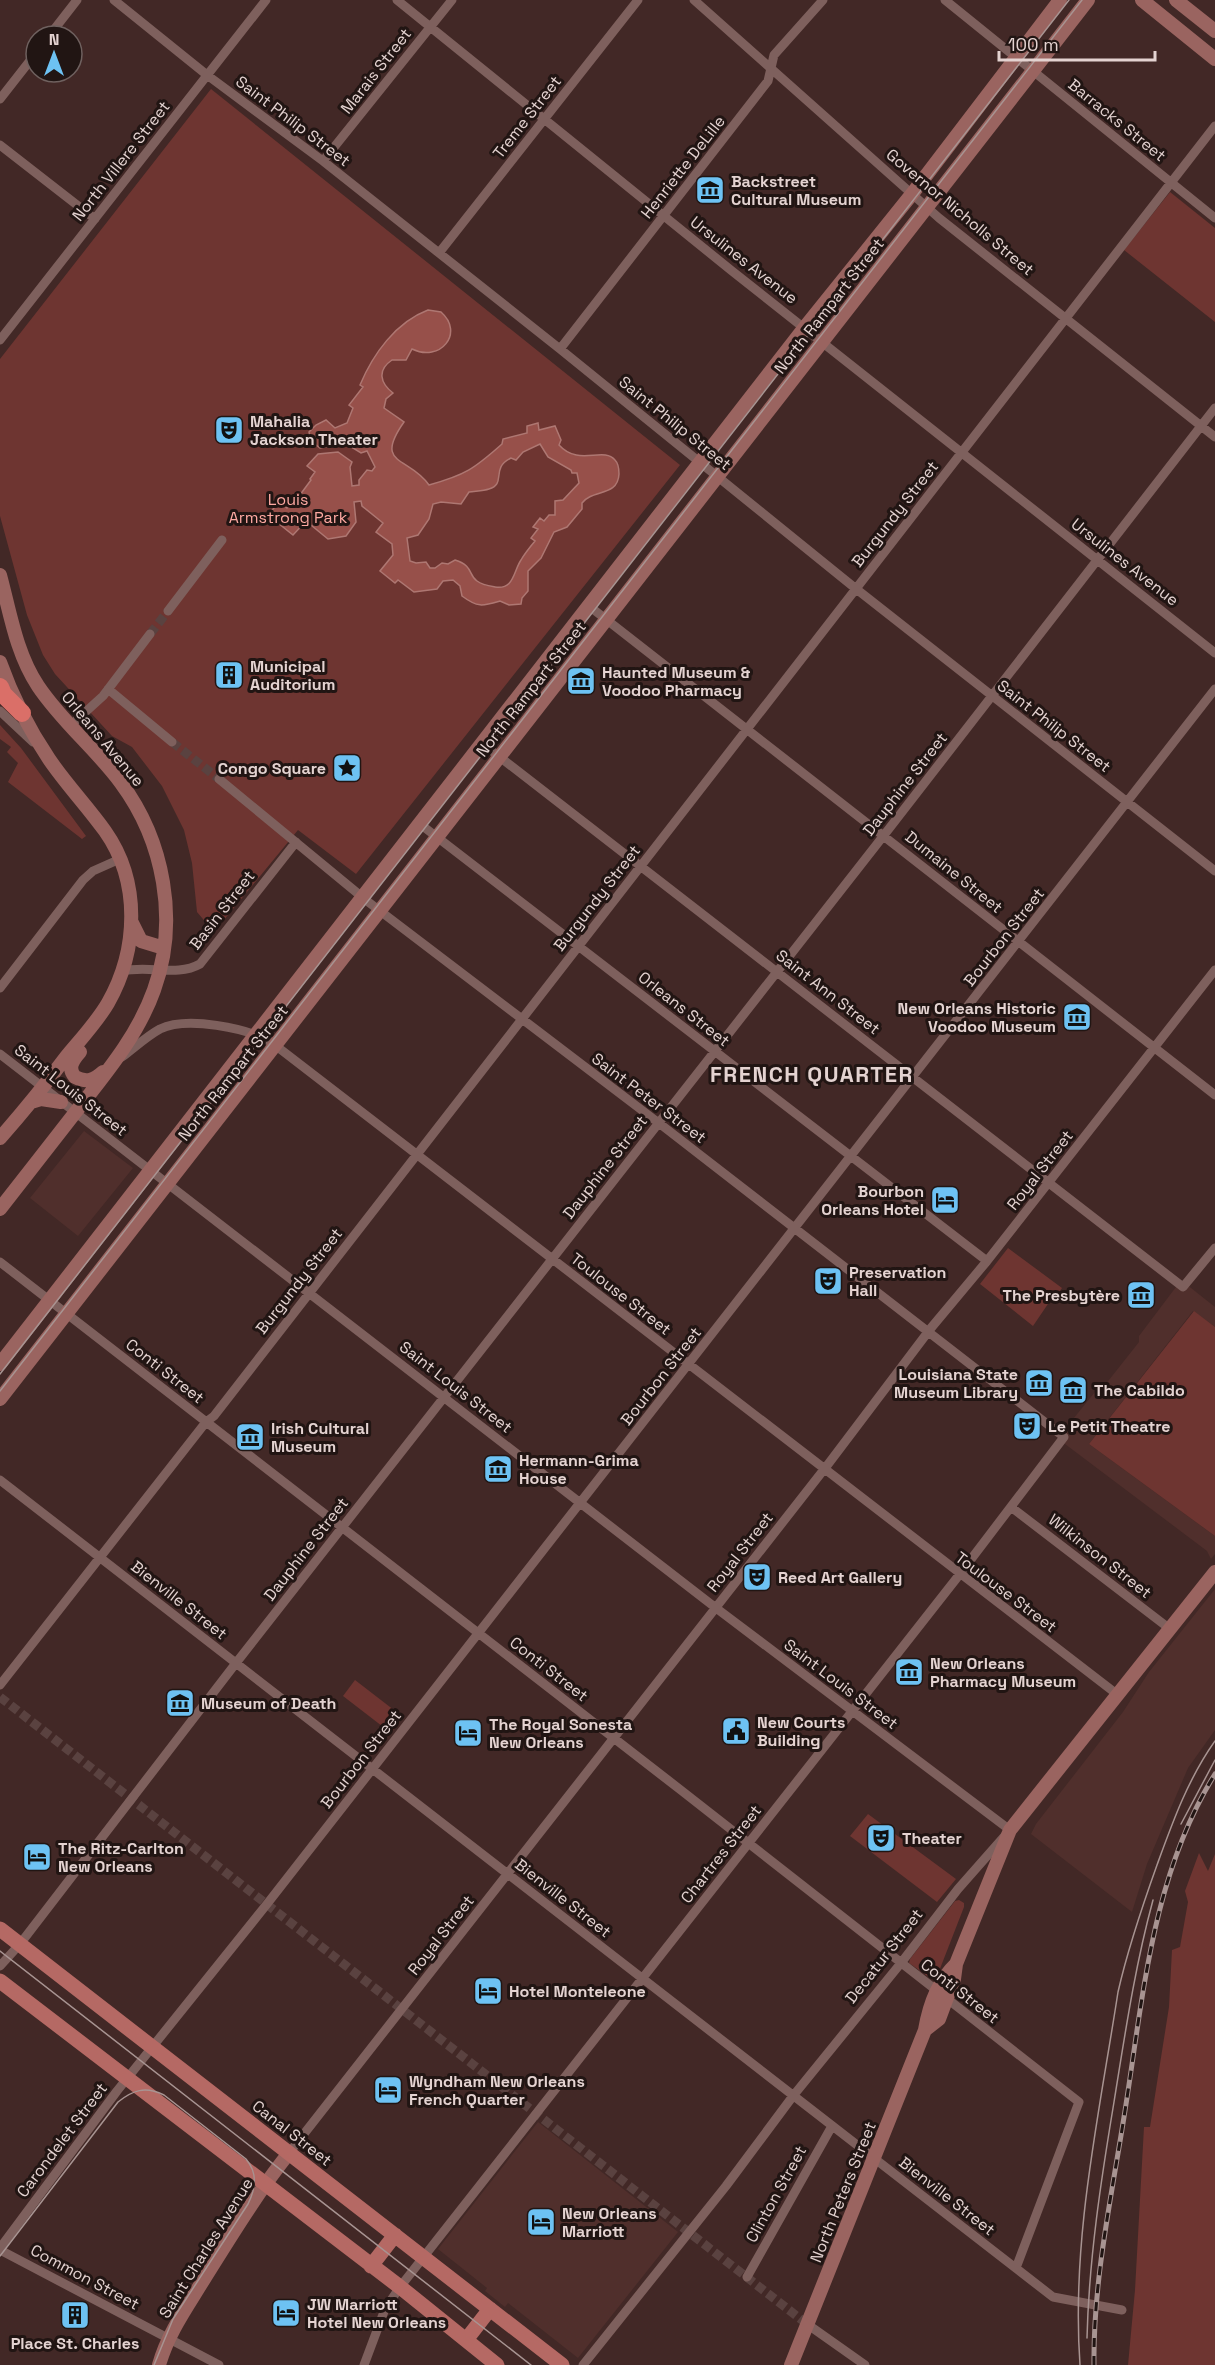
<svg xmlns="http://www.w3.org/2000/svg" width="1215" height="2365" viewBox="0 0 1215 2365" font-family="'Space Grotesk',sans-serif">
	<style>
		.built { fill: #502f2c }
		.green { fill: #6e3531 }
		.water { fill: #97504a; stroke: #ae7772; stroke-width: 1.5; fill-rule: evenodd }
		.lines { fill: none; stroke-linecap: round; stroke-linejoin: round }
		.street-tunnel { stroke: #5a4240; stroke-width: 9; stroke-dasharray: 9 4.5; stroke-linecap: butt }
		.street { stroke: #7e605d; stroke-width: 9 }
		.secondary { stroke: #9a6460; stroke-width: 14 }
		.primary { stroke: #b56964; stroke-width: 15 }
		.highway { stroke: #da6f68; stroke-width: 18 }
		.tram { stroke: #a89492; stroke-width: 1.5 }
		.rail-casing { stroke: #a89492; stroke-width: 5 }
		.rail { stroke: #211513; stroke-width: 3; stroke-dasharray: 9; stroke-linecap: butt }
		.labels { text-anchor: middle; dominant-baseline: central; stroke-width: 6; stroke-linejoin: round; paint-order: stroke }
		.street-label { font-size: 16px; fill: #e4d3d1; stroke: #211513 }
		.poi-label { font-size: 16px; font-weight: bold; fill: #e4d3d1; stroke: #211513; text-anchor: start }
		.park-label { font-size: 16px; fill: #fea9a2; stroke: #211513 }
		.district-label { font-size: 22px; font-weight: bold; letter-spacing: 1.5px; fill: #e4d3d1; stroke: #211513 }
	</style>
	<rect width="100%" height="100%" fill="#422826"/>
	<path class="built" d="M84 1131 133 1168 78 1236 30 1198Z
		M1179 1283 1186 1284 1215 1307V1327L1193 1311 1089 1444 1215 1536V1554L1211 1559 1207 1551 1061 1441V1434L1099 1387 1105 1385 1139 1342V1336Z
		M1215 1589V1730L1188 1768 1147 1864 1132 1912 1031 1834 1036 1824 1123 1712 1149 1672Z
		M538 2122 678 2232 578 2358 508 2303 505 2307 485 2291 487 2288 438 2249Z"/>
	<path class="green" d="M211 89 680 465 356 874 298 830 214 932 197 912 192 863 184 830 162 786 132 747 112 736 55 674 43 655 27 615 0 516V359Z
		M1170 192 1215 228V322L1124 250Z
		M0 725 21 748 86 836 82 839 8 782 18 763 7 752 11 747 0 739Z
		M1008 1248 1062 1288 1054 1299 1052 1298 1033 1326 980 1284Z
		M1194 1311 1215 1327V1536L1089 1444Z
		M355 1680 403 1717 391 1733 343 1696Z
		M868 1814 956 1879 937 1902 850 1836Z
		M1199 1853 1208 1871 1215 1854V2365H1128L1135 2290 1144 2127H1150L1169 2007 1172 1950 1180 1947 1188 1902 1185 1891Z
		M959 1900 964 1903V1907L936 1979 933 1980 909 1963 910 1959 955 1901Z"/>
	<path class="water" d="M428 310 441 312C465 333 440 363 412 349L406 360H392C377 370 380 383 393 393L386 399 384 408 404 422C373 466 409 456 429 485 465 475 474 469 502 444L503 439 527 433V426L538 423 539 430 555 426 561 440 559 445C579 467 603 446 615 460 618 463 619 470 619 474 618 497 592 489 582 503V509L567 527 554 532 541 558 528 571V591L522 598 521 604 509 605 500 601C483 606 478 608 462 596L460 586 453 580 443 581 437 589 414 592 398 580 395 583 380 571 393 555 392 544 376 532 383 523 362 506 361 501 354 502 356 522 346 536 328 539 306 521 293 535 268 515 279 502 287 508 292 502 294 503 311 480 310 479 315 472 307 466 318 454 338 452 352 462 350 467 352 486 359 485V480L367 470 372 471 375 467 367 451 361 453 345 443 320 448 311 441 309 432 316 425 326 420 335 428 347 423 353 408 349 405 363 387 360 385C373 354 396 322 428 310ZM540 444 548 457 571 470 572 473H577L579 483 563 500 555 501V515H549L544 521 540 518 533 527 538 529 531 538 535 541C530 547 525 553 521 560 513 572 514 590 495 587 489 586 482 585 477 581 468 575 474 566 455 560L448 564 442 563 435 568H430L426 562 416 563 410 561 407 538 418 535 429 519 433 504 441 502 461 504 469 492C475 491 483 491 489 489 507 484 490 468 511 458L516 460 523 452Z"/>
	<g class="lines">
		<path class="street-tunnel" d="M150 634 168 611
			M172 742 219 779
			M0 1697 807 2324"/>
		<path class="street" d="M114 0 207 75 323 161 560 349 855 588 1215 871
			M397 0 732 271 1215 653
			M694 0 939 218 1215 437
			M945 0 1215 218
			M49 36 77 0
			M0 99 36 53
			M0 145 95 219
			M323 161 452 0
			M439 253 638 0
			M0 340 266 0
			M560 349 768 81 774 55 823 0
			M589 606 1215 1095
			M168 611 222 540
			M108 689 172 742
			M0 711 33 742
			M70 726 103 696 150 634
			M483 744 1183 1287 1215 1248
			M219 779 367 901 664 1127 1064 1437 956 1579 400 2287 385 2309 364 2365
			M420 824 987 1261
			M123 971C149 965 177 977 200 964L296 842
			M0 988 83 880 93 871 120 859
			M0 1054 716 1608 1010 1830 958 1889 901 1963 793 2096 726 2186 583 2365
			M122 1057C134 1048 147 1036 160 1029 187 1016 247 1028 271 1042L1118 1695
			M0 1262 682 1791 1079 2102 1016 2268
			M0 1480 1053 2297 1122 2310
			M1011 1507 1170 1629
			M0 1685 206 1422 214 1416 1215 126
			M0 1966 20 1944 236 1663 888 830 1215 408
			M289 2153 829 1463 931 1328 987 1261 1215 970
			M0 2248 117 2091 267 1904 1215 689
			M0 2250 219 2365
			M747 2277 832 2126
			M807 2324 865 2365"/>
		<path class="secondary" d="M1142 0 1215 59
			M1176 0 1215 31
			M0 575C10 612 16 653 38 686 62 722 96 749 121 783 164 841 179 921 154 990 138 1035 107 1072 78 1109 52 1142 26 1176 0 1209
			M0 662C12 696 29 729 49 759 66 784 87 806 105 831 141 882 138 950 108 1003 97 1022 80 1040 66 1057 45 1085 23 1112 0 1138
			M132 923 141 941 164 948
			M80 1052C73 1060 67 1068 75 1077 87 1083 94 1080 103 1072
			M31 1102 41 1099 61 1102
			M0 1364 805 327 912 194 1060 0
			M0 1399 1088 0
			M925 2030 939 2019 954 1979 956 1964 1010 1830 1215 1572
			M159 2365C168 2333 187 2307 204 2279 231 2236 257 2193 289 2153
			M791 2365 925 2030C929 2006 938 1981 956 1964"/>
		<path class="primary" d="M0 1929 562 2365
			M0 1981 400 2287 497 2365
			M371 2266 395 2235
			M466 2340 490 2309"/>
		<path class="highway" d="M0 687 3 694 22 713"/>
		<path class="tram" d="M0 1374 1069 0
			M0 1391 1082 0
			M1181 1824 1215 1760
			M0 1951 531 2365
			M0 2256 118 2102C133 2090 145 2086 164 2095L246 2159C258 2173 256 2188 248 2204L173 2319 154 2365
			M1087 2338C1089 2258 1101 2180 1114 2102 1125 2034 1135 1966 1153 1900
			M1080 2365C1071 2239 1099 2116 1118 1992 1128 1948 1142 1907 1157 1865 1173 1821 1188 1779 1215 1741"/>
		<g class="rail-casing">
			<path id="rail" d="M1094 2365C1093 2282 1111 2199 1124 2117 1143 2000 1151 1877 1215 1774"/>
		</g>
		<use href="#rail" class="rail"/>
	</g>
	<defs>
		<g id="museum-square" transform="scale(1.5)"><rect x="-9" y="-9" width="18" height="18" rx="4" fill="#6dc2f3" stroke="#211513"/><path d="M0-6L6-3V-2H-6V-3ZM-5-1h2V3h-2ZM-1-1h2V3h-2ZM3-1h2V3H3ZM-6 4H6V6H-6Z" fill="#111"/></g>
		<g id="theatre-square" transform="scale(1.5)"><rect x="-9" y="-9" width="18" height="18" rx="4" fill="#6dc2f3" stroke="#211513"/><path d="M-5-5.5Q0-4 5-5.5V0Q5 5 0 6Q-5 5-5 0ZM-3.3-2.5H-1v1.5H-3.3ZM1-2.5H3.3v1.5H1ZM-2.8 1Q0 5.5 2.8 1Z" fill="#111"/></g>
		<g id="building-square" transform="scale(1.5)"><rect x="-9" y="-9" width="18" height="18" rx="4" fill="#6dc2f3" stroke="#211513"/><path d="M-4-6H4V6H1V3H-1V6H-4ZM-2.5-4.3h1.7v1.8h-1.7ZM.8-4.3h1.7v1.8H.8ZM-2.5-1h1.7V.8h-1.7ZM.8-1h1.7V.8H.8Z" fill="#111"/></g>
		<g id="sight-square" transform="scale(1.5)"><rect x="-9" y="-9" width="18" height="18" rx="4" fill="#6dc2f3" stroke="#211513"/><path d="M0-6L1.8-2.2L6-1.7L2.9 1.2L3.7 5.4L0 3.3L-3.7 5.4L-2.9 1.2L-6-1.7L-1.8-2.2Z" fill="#111"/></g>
		<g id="hotel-square" transform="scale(1.5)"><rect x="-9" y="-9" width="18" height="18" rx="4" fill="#6dc2f3" stroke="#211513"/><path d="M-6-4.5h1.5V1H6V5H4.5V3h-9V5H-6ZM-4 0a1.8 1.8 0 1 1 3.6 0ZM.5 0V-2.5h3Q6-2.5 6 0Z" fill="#111"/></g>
		<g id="civic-square" transform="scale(1.5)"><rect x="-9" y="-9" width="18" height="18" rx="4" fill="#6dc2f3" stroke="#211513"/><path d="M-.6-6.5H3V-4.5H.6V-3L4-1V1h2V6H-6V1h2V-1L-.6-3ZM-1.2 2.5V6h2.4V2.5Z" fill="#111"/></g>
	</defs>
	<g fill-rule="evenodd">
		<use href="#museum-square" x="710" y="190"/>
		<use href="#theatre-square" x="229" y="430"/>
		<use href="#building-square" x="229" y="675"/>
		<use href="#museum-square" x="581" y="681"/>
		<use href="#sight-square" x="347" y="768"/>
		<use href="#museum-square" x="1077" y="1017"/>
		<use href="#hotel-square" x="945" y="1200"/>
		<use href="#theatre-square" x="828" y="1281"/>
		<use href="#museum-square" x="1141" y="1295"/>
		<use href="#museum-square" x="1039" y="1383"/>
		<use href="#museum-square" x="1073" y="1390"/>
		<use href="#theatre-square" x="1027" y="1426"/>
		<use href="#museum-square" x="250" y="1437"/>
		<use href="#museum-square" x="498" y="1469"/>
		<use href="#theatre-square" x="757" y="1577"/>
		<use href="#museum-square" x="909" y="1672"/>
		<use href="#museum-square" x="180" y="1703"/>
		<use href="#civic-square" x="736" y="1731"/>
		<use href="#hotel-square" x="468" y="1733"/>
		<use href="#theatre-square" x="881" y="1838"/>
		<use href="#hotel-square" x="37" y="1857"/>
		<use href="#hotel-square" x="488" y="1991"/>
		<use href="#hotel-square" x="388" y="2090"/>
		<use href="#hotel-square" x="541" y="2222"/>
		<use href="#hotel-square" x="286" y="2313"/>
		<use href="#building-square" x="75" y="2315"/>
	</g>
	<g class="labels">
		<g class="street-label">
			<text transform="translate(376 71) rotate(-52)">Marais Street</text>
			<text transform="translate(527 117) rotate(-52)">Treme Street</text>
			<text transform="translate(1117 120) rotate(39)">Barracks Street</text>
			<text transform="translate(293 121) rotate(37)">Saint Philip Street</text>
			<text transform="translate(121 161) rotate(-52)">North Villere Street</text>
			<text transform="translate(683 167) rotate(-52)">Henriette DeLille</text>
			<text transform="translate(960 212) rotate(40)">Governor Nicholls Street</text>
			<text transform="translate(744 260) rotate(38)">Ursulines Avenue</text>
			<text transform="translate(829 306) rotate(-52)">North Rampart Street</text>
			<text transform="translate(675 423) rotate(39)">Saint Philip Street</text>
			<text transform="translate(895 514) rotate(-52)">Burgundy Street</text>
			<text transform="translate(1125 562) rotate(38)">Ursulines Avenue</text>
			<text transform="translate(531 689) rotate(-52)">North Rampart Street</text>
			<text transform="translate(1054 726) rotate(38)">Saint Philip Street</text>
			<text transform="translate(103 739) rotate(50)">Orleans Avenue</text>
			<text transform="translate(905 784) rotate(-52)">Dauphine Street</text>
			<text transform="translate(954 872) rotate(39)">Dumaine Street</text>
			<text transform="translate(597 898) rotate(-52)">Burgundy Street</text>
			<text transform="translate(222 910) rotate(-52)">Basin Street</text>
			<text transform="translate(1004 937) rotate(-52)">Bourbon Street</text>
			<text transform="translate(828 992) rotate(38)">Saint Ann Street</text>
			<text transform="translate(684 1009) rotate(38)">Orleans Street</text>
			<text transform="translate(233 1073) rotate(-52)">North Rampart Street</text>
			<text transform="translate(71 1090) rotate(38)">Saint Louis Street</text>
			<text transform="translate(649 1098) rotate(37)">Saint Peter Street</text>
			<text transform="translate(605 1167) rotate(-52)">Dauphine Street</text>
			<text transform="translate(1040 1170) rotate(-52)">Royal Street</text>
			<text transform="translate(299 1281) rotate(-52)">Burgundy Street</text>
			<text transform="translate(621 1294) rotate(38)">Toulouse Street</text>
			<text transform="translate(165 1371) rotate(38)">Conti Street</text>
			<text transform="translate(661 1376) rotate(-52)">Bourbon Street</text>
			<text transform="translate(456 1387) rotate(38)">Saint Louis Street</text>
			<text transform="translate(306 1549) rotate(-52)">Dauphine Street</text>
			<text transform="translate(740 1552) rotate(-52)">Royal Street</text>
			<text transform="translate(1100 1556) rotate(38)">Wilkinson Street</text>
			<text transform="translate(1006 1592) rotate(37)">Toulouse Street</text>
			<text transform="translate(179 1600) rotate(38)">Bienville Street</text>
			<text transform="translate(549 1669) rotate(38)">Conti Street</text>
			<text transform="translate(841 1684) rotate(37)">Saint Louis Street</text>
			<text transform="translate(361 1759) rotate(-52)">Bourbon Street</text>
			<text transform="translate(721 1854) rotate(-52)">Chartres Street</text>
			<text transform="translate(563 1898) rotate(38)">Bienville Street</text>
			<text transform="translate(441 1935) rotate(-52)">Royal Street</text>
			<text transform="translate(884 1956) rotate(-52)">Decatur Street</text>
			<text transform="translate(960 1991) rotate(38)">Conti Street</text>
			<text transform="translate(292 2133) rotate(38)">Canal Street</text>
			<text transform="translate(62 2140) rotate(-53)">Carondelet Street</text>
			<text transform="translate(843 2192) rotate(-68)">North Peters Street</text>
			<text transform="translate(776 2194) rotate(-61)">Clinton Street</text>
			<text transform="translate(947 2196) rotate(38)">Bienville Street</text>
			<text transform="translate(206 2248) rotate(-58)">Saint Charles Avenue</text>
			<text transform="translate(85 2277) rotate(28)">Common Street</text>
		</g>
		<g class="poi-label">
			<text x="731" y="181">Backstreet<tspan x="731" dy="18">Cultural Museum</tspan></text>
			<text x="250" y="421">Mahalia<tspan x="250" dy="18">Jackson Theater</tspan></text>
			<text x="250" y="666">Municipal<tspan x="250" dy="18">Auditorium</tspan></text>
			<text x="602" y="672">Haunted Museum &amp;<tspan x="602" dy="18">Voodoo Pharmacy</tspan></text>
			<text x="326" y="768" text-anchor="end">Congo Square</text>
			<text x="1056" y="1008" text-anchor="end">New Orleans Historic<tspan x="1056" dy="18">Voodoo Museum</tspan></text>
			<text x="924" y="1191" text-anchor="end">Bourbon<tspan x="924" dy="18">Orleans Hotel</tspan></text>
			<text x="849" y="1272">Preservation<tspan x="849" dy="18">Hall</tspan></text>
			<text x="1120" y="1295" text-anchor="end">The Presbytère</text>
			<text x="1018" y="1374" text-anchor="end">Louisiana State<tspan x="1018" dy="18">Museum Library</tspan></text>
			<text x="1094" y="1390">The Cabildo</text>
			<text x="1048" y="1426">Le Petit Theatre</text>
			<text x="271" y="1428">Irish Cultural<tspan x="271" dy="18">Museum</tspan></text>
			<text x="519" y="1460">Hermann-Grima<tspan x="519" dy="18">House</tspan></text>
			<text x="778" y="1577">Reed Art Gallery</text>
			<text x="930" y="1663">New Orleans<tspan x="930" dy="18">Pharmacy Museum</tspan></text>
			<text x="201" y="1703">Museum of Death</text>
			<text x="757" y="1722">New Courts<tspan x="757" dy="18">Building</tspan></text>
			<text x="489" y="1724">The Royal Sonesta<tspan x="489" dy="18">New Orleans</tspan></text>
			<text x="902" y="1838">Theater</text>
			<text x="58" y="1848">The Ritz-Carlton<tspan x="58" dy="18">New Orleans</tspan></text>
			<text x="509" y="1991">Hotel Monteleone</text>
			<text x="409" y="2081">Wyndham New Orleans<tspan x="409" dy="18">French Quarter</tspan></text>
			<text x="562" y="2213">New Orleans<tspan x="562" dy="18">Marriott</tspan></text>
			<text x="307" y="2304">JW Marriott<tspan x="307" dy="18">Hotel New Orleans</tspan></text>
			<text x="75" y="2343" text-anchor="middle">Place St. Charles</text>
		</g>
		<g class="park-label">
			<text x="288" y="499">Louis<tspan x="288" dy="18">Armstrong Park</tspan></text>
		</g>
		<g class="district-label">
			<text x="812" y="1074">FRENCH QUARTER</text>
		</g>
	</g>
	<g transform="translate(54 54)"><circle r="28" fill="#211513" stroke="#6f615f" stroke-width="1.5"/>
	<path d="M0-4.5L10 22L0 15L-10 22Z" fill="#6dc2f3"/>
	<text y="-9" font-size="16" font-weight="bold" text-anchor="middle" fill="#e4d3d1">N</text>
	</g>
	<path d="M999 51v9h156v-9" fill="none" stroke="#e4d3d1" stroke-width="3"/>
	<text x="1008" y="51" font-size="18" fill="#e4d3d1" stroke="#211513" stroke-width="4.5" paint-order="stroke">100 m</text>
</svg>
